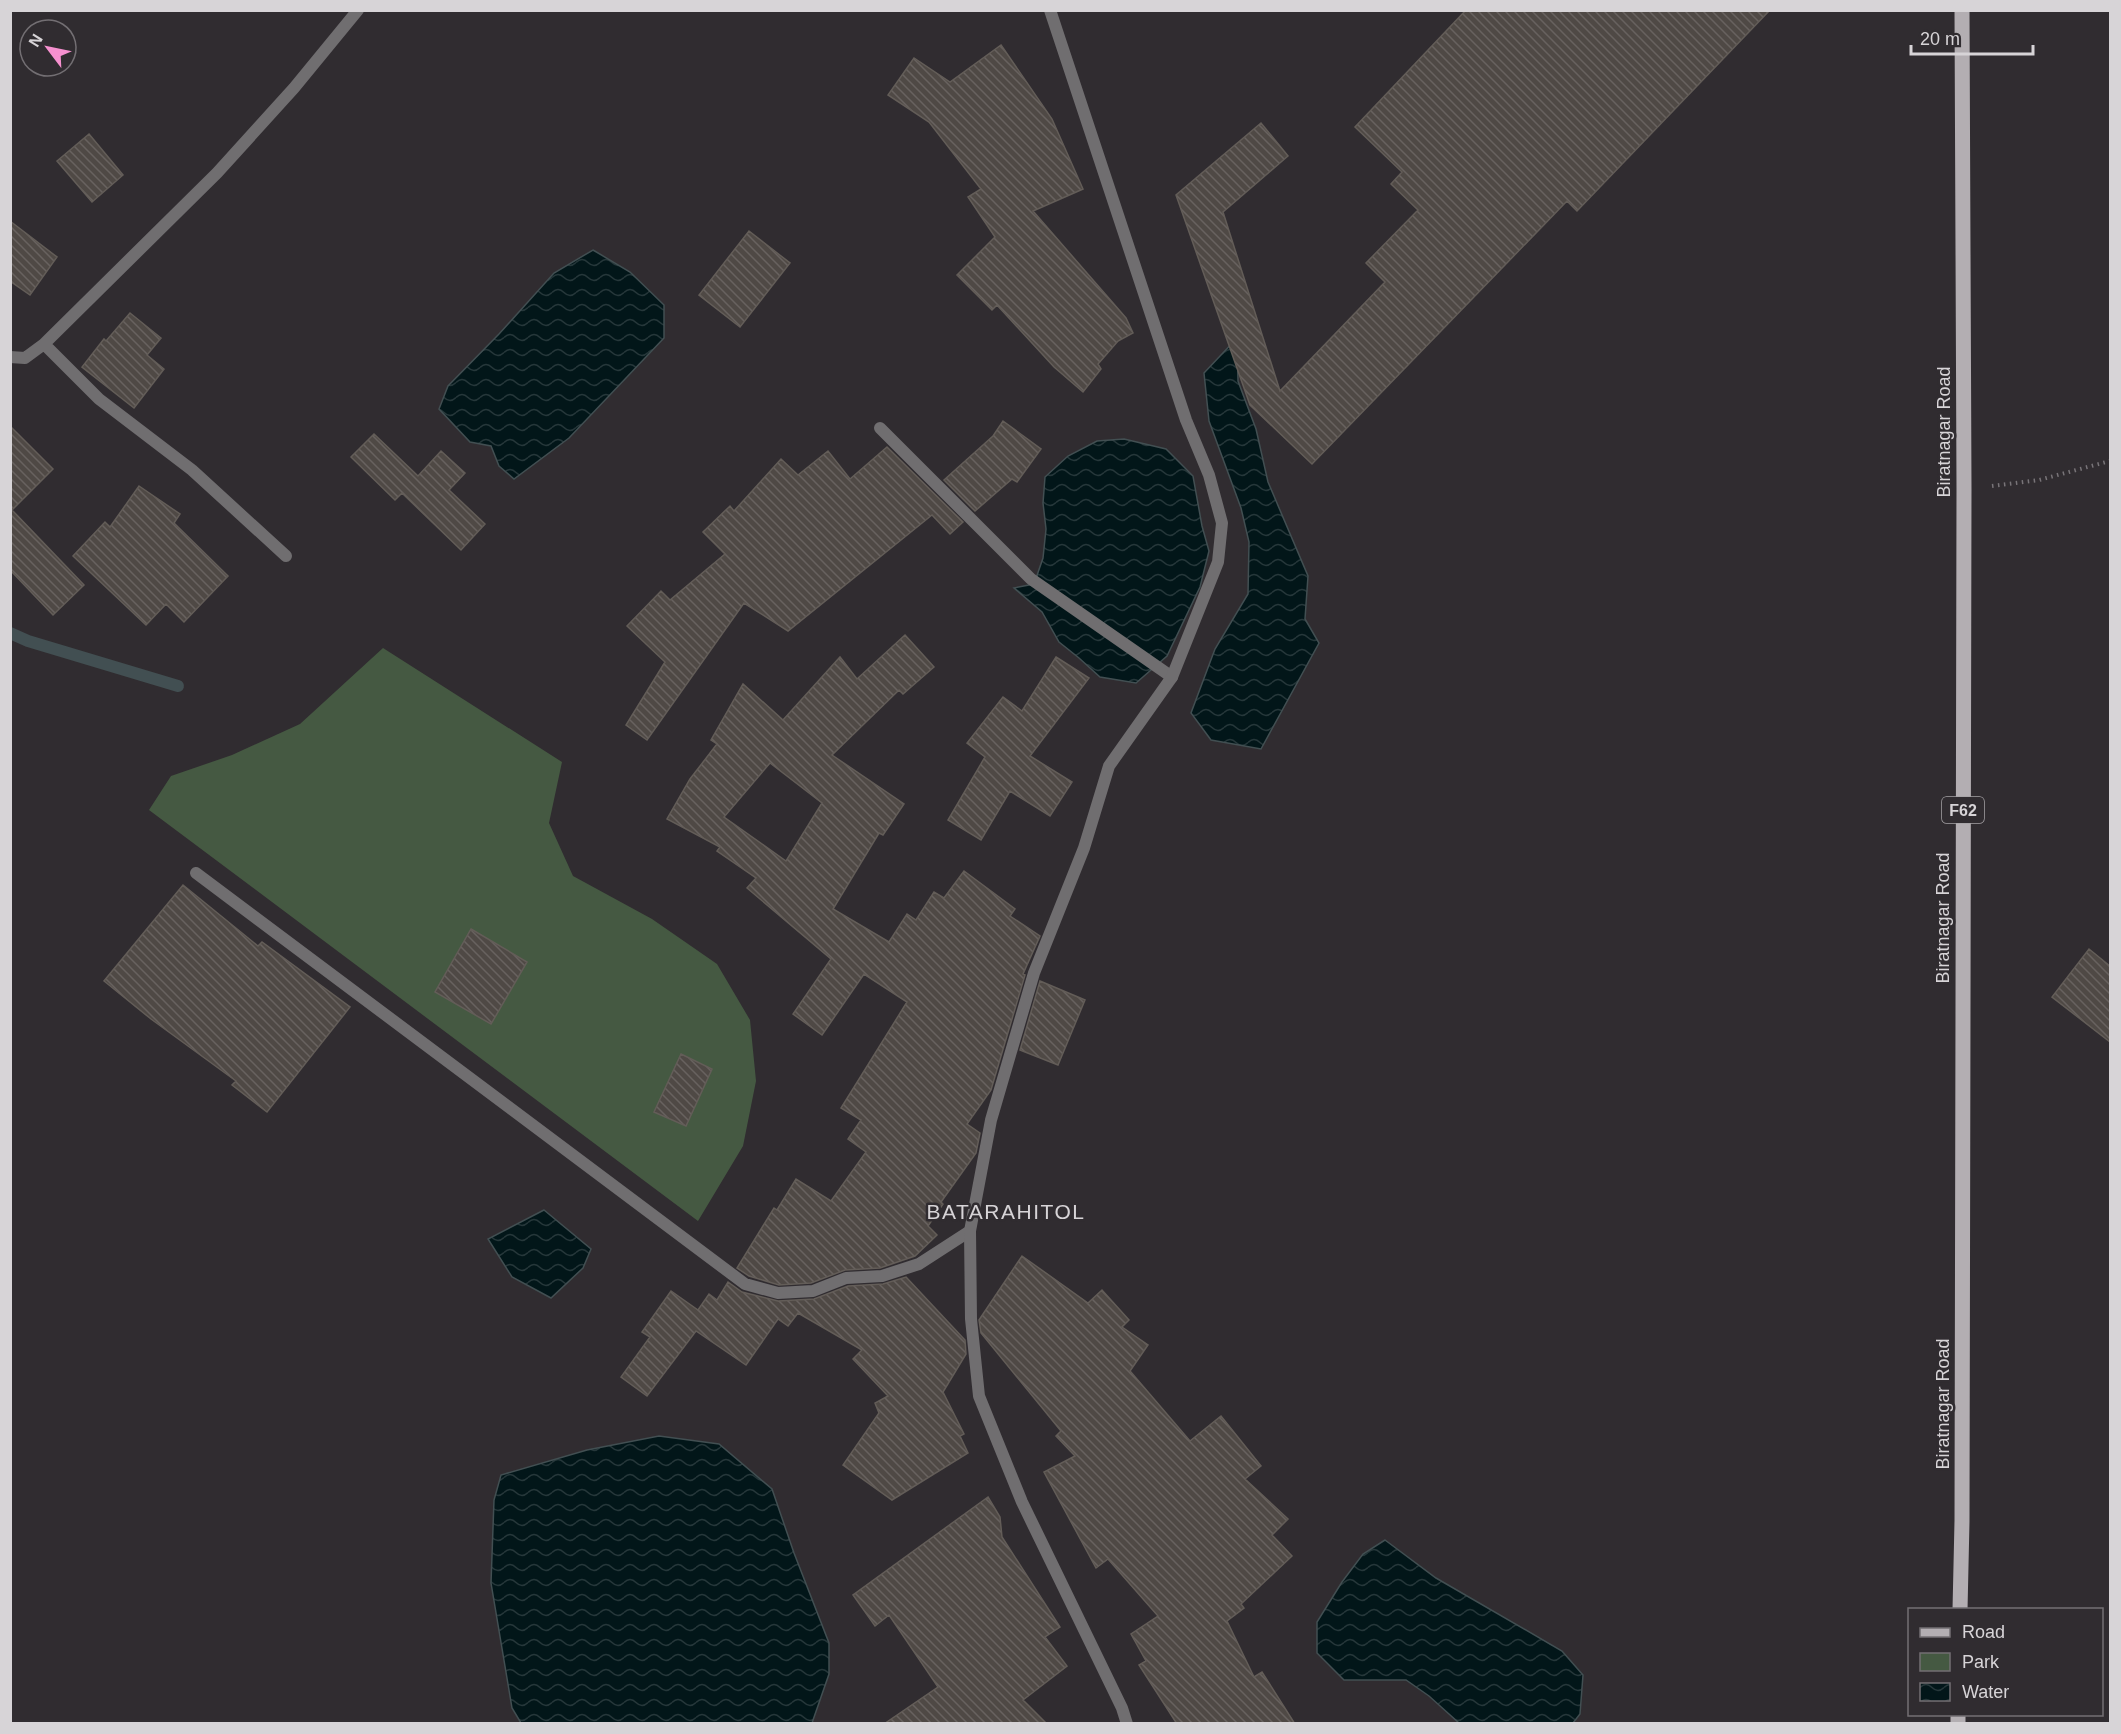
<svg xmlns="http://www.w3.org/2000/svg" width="2121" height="1734" viewBox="0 0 2121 1734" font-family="Arial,sans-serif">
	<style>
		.green { fill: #455942 }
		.water { fill: url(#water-waves); stroke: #424f52; stroke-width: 1.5 }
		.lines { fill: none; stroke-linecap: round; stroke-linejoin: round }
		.stream { stroke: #424f52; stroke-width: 12 }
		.building { fill: url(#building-back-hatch); stroke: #635d58; stroke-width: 1.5; fill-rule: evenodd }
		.path { stroke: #787478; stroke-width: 4; stroke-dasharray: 1.5 4.5; stroke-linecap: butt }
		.minor { stroke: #706e70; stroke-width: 12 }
		.tertiary { stroke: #706e70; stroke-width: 12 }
		.primary { stroke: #b3aeb2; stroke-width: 15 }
		.labels { text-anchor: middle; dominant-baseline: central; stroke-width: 5; stroke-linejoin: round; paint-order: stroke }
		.shield { fill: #302c30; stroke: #a5a2a5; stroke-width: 1.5 }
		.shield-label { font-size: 16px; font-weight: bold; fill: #d7d4d7 }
		.street-label { font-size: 18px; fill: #d7d4d7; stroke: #302c30 }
		.quarter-label { font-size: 21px; letter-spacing: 1.5px; fill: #d7d4d7; stroke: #302c30 }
	</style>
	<defs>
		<pattern id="water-waves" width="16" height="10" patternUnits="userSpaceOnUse" patternTransform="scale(1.5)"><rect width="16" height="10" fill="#021619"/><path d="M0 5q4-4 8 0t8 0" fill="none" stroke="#26373a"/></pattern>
		<pattern id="building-back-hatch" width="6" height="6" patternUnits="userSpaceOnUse" patternTransform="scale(1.5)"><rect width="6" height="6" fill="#4f4945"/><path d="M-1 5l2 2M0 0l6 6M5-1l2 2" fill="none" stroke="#68625f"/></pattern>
	</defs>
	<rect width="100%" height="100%" fill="#302c30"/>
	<path class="green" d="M383 648 562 762 549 823 573 876 652 919 717 964 750 1020 756 1081 743 1146 698 1221 149 810 171 776 232 755 300 724Z"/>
	<path class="water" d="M593 250 630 272 664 305V338L569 438 514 479 499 466 491 446 470 442 439 409 448 386 499 334 554 273Z
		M1237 338 1238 381 1256 429 1268 482 1308 576 1305 619 1319 643 1261 749 1211 740 1191 713 1215 649 1248 594 1249 542 1241 508 1209 421 1204 373Z
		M1124 439 1166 449 1193 476 1202 526 1209 551 1200 587 1167 656 1136 683 1100 677 1079 658 1059 642 1042 612 1014 588 1034 584 1043 558 1046 529 1043 503 1045 477 1068 456 1097 441Z
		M544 1210 591 1249 583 1268 551 1298 512 1277 488 1239Z
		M659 1436 719 1444 772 1489 794 1553 829 1643V1674L812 1723H521L512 1708 491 1583 494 1500 501 1475 587 1450Z
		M1385 1540 1436 1578 1562 1651 1583 1675 1580 1714 1573 1723H1459L1429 1696 1406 1680H1344L1317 1653V1622L1342 1582 1363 1554Z"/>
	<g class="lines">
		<path class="stream" d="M10 633 28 641 178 686"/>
	</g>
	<path class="building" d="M1466 10H1770L1577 211 1567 201 1312 464 1250 405 1176 195 1261 123 1288 156 1223 212 1280 391 1385 282 1366 263 1418 210 1391 184 1402 172 1355 127Z
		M1001 45 1052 119 1083 189 1033 211 1126 318 1133 333 1118 341 1098 364 1101 369 1083 392 1054 367 997 305 992 310 957 275 995 237 968 197 981 189 929 122 888 95 914 58 950 82Z
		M89 134 123 175 92 202 57 161Z
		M10 221 57 257 30 295 10 281Z
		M749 231 790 263 740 327 699 295Z
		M130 313 161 338 147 355 164 369 134 408 82 367 104 339 106 341Z
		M1003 421 1041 449 1017 482 1012 479 975 511 944 480 993 436Z
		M10 426 53 469 12 510 84 585 53 615 10 570Z
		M374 434 418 476 441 451 465 473 449 490 485 524 461 550 402 493 395 500 351 457Z
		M887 447 963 522 950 534 932 515 788 631 744 603 647 740 626 725 665 662 627 626 661 591 670 600 725 554 703 532 730 506 734 511 781 459 798 475 828 451 850 479Z
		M139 486 180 514 174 523 228 576 184 622 166 604 146 625 73 556 105 522 110 527Z
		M905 635 934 667 903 694 899 690 832 755 904 804 883 835 879 833 833 909 889 942 907 914 916 920 934 892 944 898 964 871 1015 909 1010 916 1040 936 1023 974 1025 975 991 1090 967 1124 980 1133 976 1153 941 1202 943 1204 928 1226 937 1235 915 1256 880 1268 845 1270 811 1283 779 1285 749 1276 737 1268 774 1208 777 1210 796 1179 831 1201 866 1152 848 1139 861 1120 841 1108 907 1002 864 974 822 1035 793 1014 831 959 747 888 756 878 717 851 720 847 667 819 690 779 717 744 711 740 743 684 783 720 840 657 857 679ZM770 763 822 803 786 861 724 817Z
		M1056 657 1089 678 1030 756 1072 782 1050 816 1010 791 981 840 948 820 985 757 967 743 1003 697 1022 711Z
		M183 885 258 946 262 942 350 1007 267 1112 232 1085 236 1081 151 1019 104 981Z
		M471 929 527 962 491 1024 435 992Z
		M2089 949 2110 966V1042L2052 997Z
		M1040 981 1085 1000 1058 1065 1020 1050Z
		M681 1054 712 1069 686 1126 654 1112Z
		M1022 1256 1088 1303 1102 1290 1129 1320 1122 1327 1148 1345 1130 1371 1190 1441 1221 1416 1261 1466 1245 1479 1288 1519 1272 1535 1292 1556 1241 1604 1244 1608 1227 1621 1254 1677 1262 1672 1295 1724H1177L1139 1665 1146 1661 1131 1634 1158 1616 1108 1559 1096 1568 1044 1472 1075 1456 1056 1436 1061 1431 981 1333 979 1320Z
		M906 1277 965 1340 966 1354 943 1392 964 1434 960 1436 968 1453 892 1500 843 1465 879 1413 875 1403 888 1396 853 1359 862 1350 798 1313 788 1326 778 1319 746 1365 696 1331 647 1396 621 1377 650 1337 642 1332 671 1291 698 1310 709 1294 717 1300 728 1282 742 1292 778 1301 814 1299 848 1286 883 1284Z
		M988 1497 1000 1517 1002 1537 1060 1627 1045 1637 1067 1666 1023 1700 1047 1724H884L938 1687 889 1615 875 1626 853 1595Z"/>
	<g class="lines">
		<path class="path" d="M1992 486 2039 480 2110 461"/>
		<path class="minor" d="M44 344 99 399 192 470 286 556
			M10 357 25 358 44 344 217 173 294 88 358 10
			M880 428 1031 579 1172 677
			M196 873 745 1284 778 1293 813 1291 846 1278 882 1276 919 1264 970 1231"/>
		<path class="tertiary" d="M1050 10 1186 420 1209 475 1222 523 1218 562 1172 677 1109 766 1084 848 1034 973 991 1120 970 1231 971 1319 979 1396 1022 1502 1122 1708 1127 1724"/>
		<path class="primary" d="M1960 1610 1962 1521 1964 489 1962 10
			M1958 1724V1714"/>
	</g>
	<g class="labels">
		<rect class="shield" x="1942" y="797" width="42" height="26" rx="4.5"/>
		<g class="shield-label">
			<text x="1963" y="810">F62</text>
		</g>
		<g class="street-label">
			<text transform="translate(1944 432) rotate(-90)">Biratnagar Road</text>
			<text transform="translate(1943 918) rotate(-90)">Biratnagar Road</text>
			<text transform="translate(1943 1404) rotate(-90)">Biratnagar Road</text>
		</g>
		<g class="quarter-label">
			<text x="1006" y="1211">BATARAHITOL</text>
		</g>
	</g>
	<rect width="2121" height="1734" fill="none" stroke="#d7d4d7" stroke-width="24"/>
	<rect x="1908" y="1608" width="195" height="108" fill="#302c30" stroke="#736f73" stroke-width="1.5"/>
	<rect x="1920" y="1628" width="30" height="9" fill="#b3aeb2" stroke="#736f73" stroke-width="1.5"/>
	<text x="1962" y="1638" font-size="18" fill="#d7d4d7">Road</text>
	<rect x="1920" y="1653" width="30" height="18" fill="#455942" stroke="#736f73" stroke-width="1.5"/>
	<text x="1962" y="1668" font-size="18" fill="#d7d4d7">Park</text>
	<rect x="1920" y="1683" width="30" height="18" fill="url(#water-waves)" stroke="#736f73" stroke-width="1.5"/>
	<text x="1962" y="1698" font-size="18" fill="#d7d4d7">Water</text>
	<g transform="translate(48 48) rotate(302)"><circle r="28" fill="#302c30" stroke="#736f73" stroke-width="1.5"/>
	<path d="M0-4.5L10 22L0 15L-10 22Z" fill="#f690cf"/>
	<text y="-9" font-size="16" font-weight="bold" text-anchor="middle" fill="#d7d4d7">N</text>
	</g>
	<path d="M1911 45v9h122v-9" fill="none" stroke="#d7d4d7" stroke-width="3"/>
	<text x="1920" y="45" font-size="18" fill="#d7d4d7" stroke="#302c30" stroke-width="4.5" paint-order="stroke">20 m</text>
</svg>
